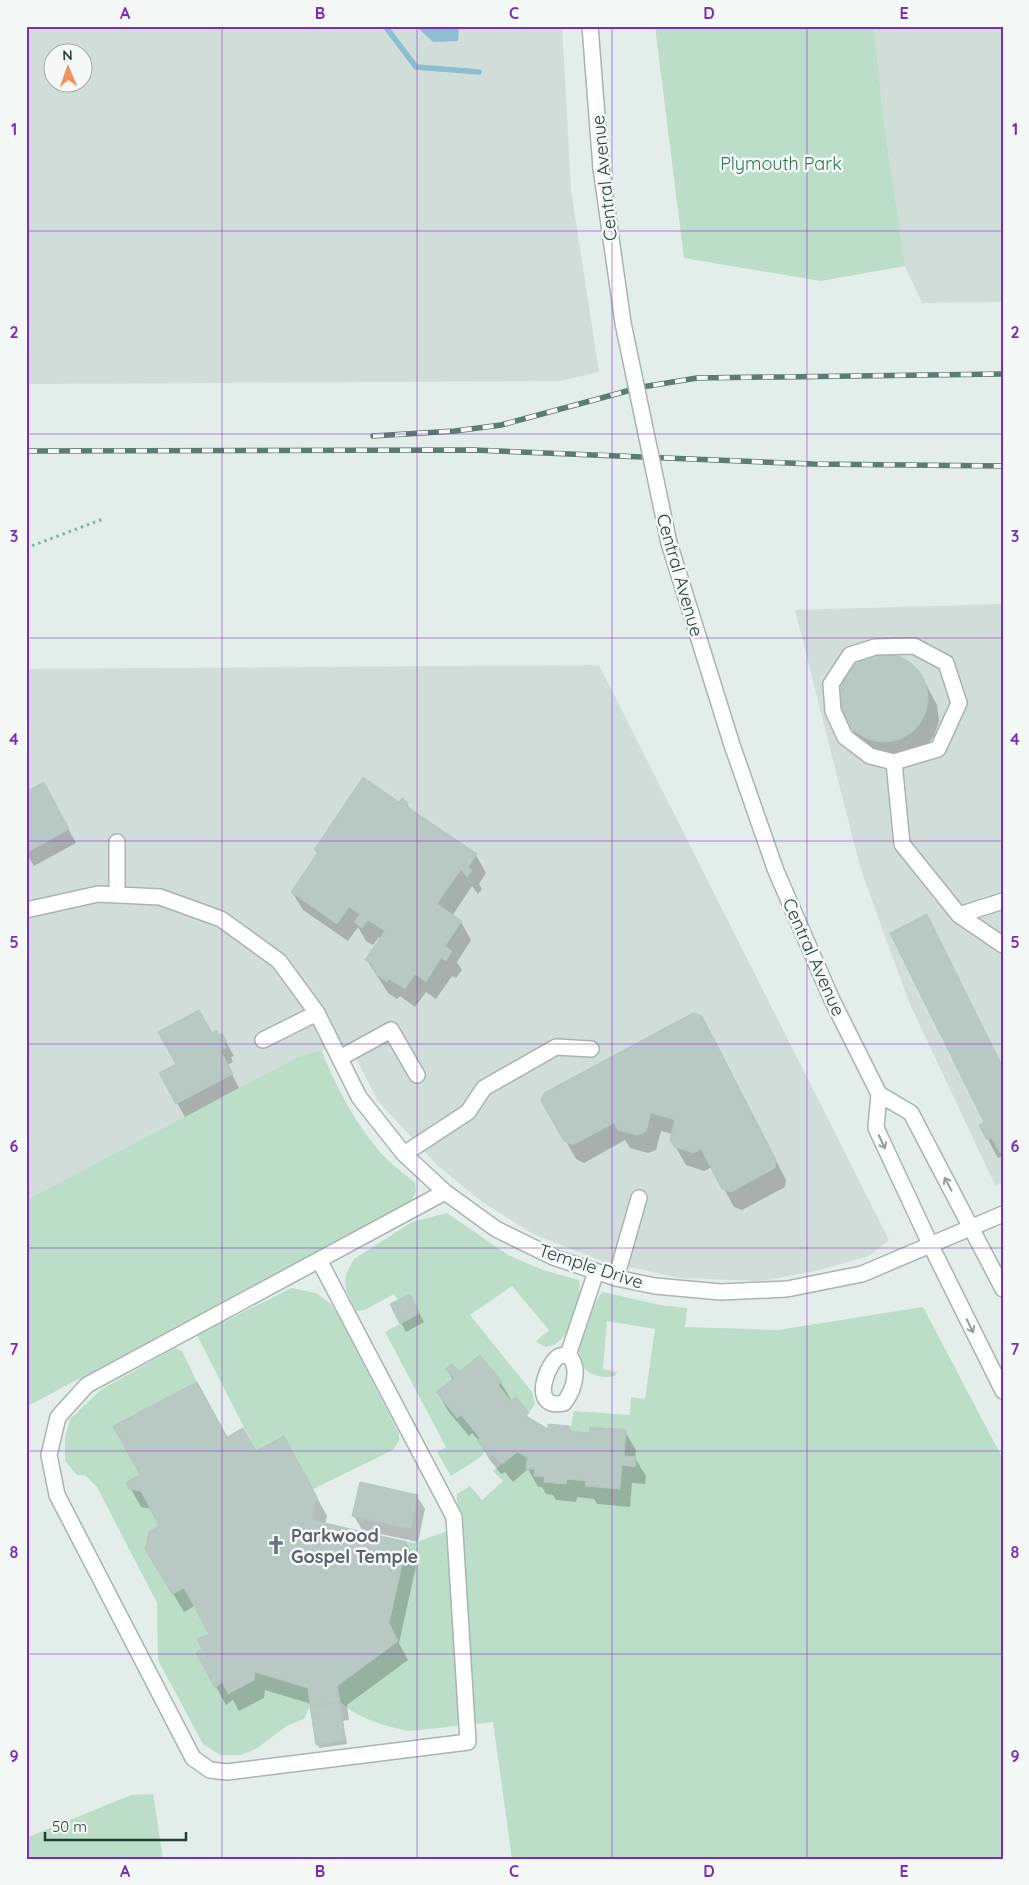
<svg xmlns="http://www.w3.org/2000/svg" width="1029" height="1885" viewBox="0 0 1029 1885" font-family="Quicksand,sans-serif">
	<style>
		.built { fill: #d1ddd9; fill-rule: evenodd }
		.green { fill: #bcdec9 }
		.water { fill: #8cbed1 }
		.shadow { fill: #0003 }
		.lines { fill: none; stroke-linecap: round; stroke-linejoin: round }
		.stream { stroke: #8cbed1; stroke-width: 5.5 }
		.building { fill: #b8c8c3; stroke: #b5c6c1 }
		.minor-casing { stroke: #a6b5b2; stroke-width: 18 }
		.path { stroke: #84b0a8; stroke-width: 3; stroke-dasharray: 2.5 4; stroke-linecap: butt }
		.minor { stroke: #fff; stroke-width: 15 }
		.rail-casing { stroke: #5d7a75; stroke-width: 5.5 }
		.rail { stroke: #f4f9f7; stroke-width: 4; stroke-dasharray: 11; stroke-linecap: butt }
		.minor-bridge-casing { stroke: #a6b5b2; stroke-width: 18; stroke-linecap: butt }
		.minor-bridge { stroke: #fff; stroke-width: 15 }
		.oneway { stroke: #919e9c }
		.grid { fill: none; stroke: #7b2cbf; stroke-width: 1; stroke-opacity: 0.55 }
		.labels { text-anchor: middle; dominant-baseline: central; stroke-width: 5; stroke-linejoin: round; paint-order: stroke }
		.park-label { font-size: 18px; fill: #2d7552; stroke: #f4f9f7 }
		.street-label { font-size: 18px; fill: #233e3a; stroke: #f4f9f7 }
		.worship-label { font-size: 18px; font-weight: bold; fill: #5b616d; stroke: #f4f9f7; text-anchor: start }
		.neatline { fill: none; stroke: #7b2cbf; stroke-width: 2 }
		.grid-label { font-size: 16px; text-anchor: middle; font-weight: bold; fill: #7b2cbf }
	</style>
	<rect width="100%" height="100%" fill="#e3edea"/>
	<path class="built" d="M26 26H562L571 190 599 372 560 381 26 384ZM52 52H82V82H52Z
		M874 26H1003V302L922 303 905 266 883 115Z
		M1003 604V1182L995 1185 909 1002 861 870 795 610Z
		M599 665 889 1240 869 1256 816 1271 760 1281 680 1278 602 1261 533 1234 481 1201 438 1166 378 1101 348 1043 298 1057 26 1200V669Z"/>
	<path class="green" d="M655 26H874L883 115 905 266 821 281 684 258Z
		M321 1050C337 1088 354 1122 381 1153 391 1164 404 1173 415 1183L416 1192 410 1203 26 1407V1200L298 1057Z
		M447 1213 508 1255 543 1270 579 1280C584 1299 562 1366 536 1341L549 1330 512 1286 470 1315 532 1392 535 1404 529 1413 516 1397 511 1401 498 1385 502 1382 480 1356 459 1372 452 1363 446 1368 454 1378 436 1393 457 1418 461 1415 480 1438 477 1441 485 1451 481 1457 451 1476 437 1452 446 1447 385 1332 420 1313 410 1294 398 1300 394 1294 365 1310 356 1311 346 1290 345 1282 346 1274 354 1259 412 1222Z
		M292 1288 316 1293 331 1304 344 1326 399 1433V1441L393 1450 313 1489 284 1437 256 1451 197 1335Z
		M603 1292 660 1305 687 1308 685 1327 778 1330 923 1307 1003 1459V1859H512L493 1722 410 1731C385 1727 358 1718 340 1702L337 1686 398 1641 389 1623 407 1542 414 1543 464 1525 457 1501V1494L470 1486 482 1500 503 1481 493 1471 517 1452 527 1457 526 1469H535L534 1476 545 1477V1482L566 1484 567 1479 586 1481V1486L620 1489 622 1465 635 1466 636 1457 624 1456 590 1427 589 1433 570 1431 574 1411 630 1415 631 1397 645 1399 655 1329 607 1321 603 1369 617 1372 615 1376C602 1380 580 1373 579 1357 578 1345 594 1298 603 1292Z
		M175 1348 182 1351 197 1382 113 1426 140 1475 126 1482 129 1489 141 1491 159 1526 149 1532 145 1549 172 1594 184 1588 209 1634 202 1649 196 1653 215 1688 222 1682 228 1693 254 1680 255 1672 308 1688 310 1706 304 1719 288 1725 256 1749 241 1755H220L203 1744 158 1660 157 1603 97 1487 85 1475H77L65 1461V1438L70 1419 102 1389Z
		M153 1794 163 1859H26V1838L131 1795Z"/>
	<path class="water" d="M416 26H459L458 41 433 42Z"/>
	<path class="shadow" d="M889 654 904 659 919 671 937 705 939 721 934 736 922 751 908 759 862 746 843 713 841 696 846 678 856 665 873 656Z
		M26 793 51 798 76 843 34 866 26 853Z
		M399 804H407L412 812 476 855 486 873 479 884 482 889 478 894 472 886 452 916 461 922 471 940 457 962 462 970 456 978 452 976 436 999 426 992 415 1007 400 996 397 999 388 993 367 960 381 939 379 937 373 945 366 941 358 927 348 941 303 910 292 892 318 854 316 850Z
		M927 916 1003 1067V1156L998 1158 980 1125 986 1122Z
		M212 1034 222 1035 234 1056 231 1057 233 1062 227 1065 239 1088 185 1117 177 1103V1065Z
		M712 1036 786 1180 785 1187 742 1210 734 1207 712 1167 704 1171 686 1165 671 1139 672 1134 661 1131 656 1150 648 1153 630 1148 625 1140 584 1163 576 1159 543 1100Z
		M414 1304 424 1322 406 1332 401 1323Z
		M480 1357 501 1383 512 1401 515 1399 532 1422 549 1431 569 1428 572 1432 591 1434 625 1432 636 1450 635 1458 646 1476 645 1484 632 1483 630 1507 597 1504 594 1499 577 1497 576 1502 556 1500 553 1495 546 1494 542 1487H538L528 1469 513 1482 505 1472 501 1474 489 1459 479 1441 472 1433 469 1436 448 1411 438 1393 453 1380 447 1369 459 1374Z
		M227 1438 256 1453 294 1456 327 1516 325 1525 406 1543 417 1562 399 1643 408 1660 347 1705 349 1720 343 1721 347 1744 319 1748 311 1704 265 1690 264 1698 239 1711 233 1700 226 1705 198 1654 204 1649 210 1635 195 1606 184 1612 157 1567 161 1526 152 1509 141 1507 127 1482Z
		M417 1496 425 1509 418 1542 362 1530 354 1516Z"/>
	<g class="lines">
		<path class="stream" d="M385 26 416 67 479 72"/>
	</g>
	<path class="building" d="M840 698a44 44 0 1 1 88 0a44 44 0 1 1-88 0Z
		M363 777 399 802 402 798 408 803 406 806 477 854 468 867 472 870 467 877 461 869 437 904 462 921 445 946 452 951 446 961 441 958 426 982 415 974 405 989 389 979 387 982 376 974 377 972 371 968 373 965 365 960 385 931 368 920 362 928 354 922 360 914 349 907 337 924 291 892 318 852 314 850Z
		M44 782 69 829 26 853V792Z
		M927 914 1003 1068V1152L1000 1153 992 1138 987 1140 979 1125 984 1122 890 933Z
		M199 1010 212 1033 217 1030 219 1035 222 1033 227 1042 224 1043 226 1048 221 1051 233 1074 176 1104 159 1073 176 1064 158 1032Z
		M693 1013 702 1016 776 1160 775 1168 731 1192 722 1189 701 1149 694 1153 674 1147 670 1139 675 1120 651 1113 646 1132 637 1135 618 1130 614 1123 573 1145 564 1141 541 1101 544 1093Z
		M410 1294 420 1313 400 1324 390 1304Z
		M480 1355 502 1382 498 1385 511 1401 516 1397 529 1413 526 1416 548 1429V1424L570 1426V1431L589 1433 590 1427 626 1430 624 1456 636 1457 635 1467 622 1465 620 1489 585 1486 586 1481 567 1479 566 1484 544 1482 545 1477 534 1476 535 1469H526L527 1457 517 1452 502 1464 493 1454 490 1457 477 1441 480 1438 461 1415 457 1418 436 1392 454 1378 445 1369 452 1363 459 1372Z
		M197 1382 227 1437 243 1428 256 1451 284 1436 317 1497 312 1520 407 1542 389 1623 398 1641 337 1686 340 1702 310 1706 308 1688 255 1672 254 1680 228 1694 222 1682 215 1688 196 1653 202 1649 197 1639 209 1634 184 1588 172 1594 145 1549 149 1532 159 1526 141 1491 129 1489 126 1482 140 1475 113 1426Z
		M360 1482 418 1495 411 1529 352 1516Z
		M340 1702 345 1740 316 1745 310 1706Z"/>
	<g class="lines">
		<g class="minor-casing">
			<path id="minor" d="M590 26 601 168
				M669 543 732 745 776 871 832 1000 879 1094 876 1128 931 1246 1003 1391
				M914 646 946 663 959 703 938 749 894 762 870 756 845 737 833 711 831 684 850 655 875 647Z
				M894 762 902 844 959 915 1003 945
				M117 895V842
				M26 910 98 894 160 897 221 919 279 961 317 1013 359 1097 404 1154 445 1192 496 1229 553 1257 616 1278 655 1286 721 1292 787 1289 862 1274 1003 1214
				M959 915 1003 901
				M263 1040 317 1013
				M340 1058 391 1030 417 1075
				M879 1094 911 1113 1003 1289
				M404 1154 468 1112 484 1088 556 1047 591 1049
				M319 1260 454 1517 468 1742 227 1772 210 1770 193 1758 57 1495 49 1455 58 1417 87 1385 445 1192
				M616 1278 639 1198
				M568 1355C566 1356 563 1355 560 1356 549 1359 527 1411 564 1403 574 1390 581 1367 568 1355L596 1272"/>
		</g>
		<path class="path" d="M26 548 103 519"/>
		<use href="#minor" class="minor"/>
		<g class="rail-casing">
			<path id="rail" d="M373 436 455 431 501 425 642 387 697 378 1003 374
				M26 451 474 450 813 464 1003 466"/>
		</g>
		<use href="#rail" class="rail"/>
		<g class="minor-bridge-casing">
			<path id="minor-bridge" d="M601 168 623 323 669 543"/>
		</g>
		<use href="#minor-bridge" class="minor-bridge"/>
	</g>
	<defs><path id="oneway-shaft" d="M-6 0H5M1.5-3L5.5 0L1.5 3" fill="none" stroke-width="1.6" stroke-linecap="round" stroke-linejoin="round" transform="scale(1.25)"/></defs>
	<g class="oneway">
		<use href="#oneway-shaft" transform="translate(882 1142) rotate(65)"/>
		<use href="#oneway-shaft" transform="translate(948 1184) rotate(-118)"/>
		<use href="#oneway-shaft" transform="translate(970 1326) rotate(64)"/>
	</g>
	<path class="grid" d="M222 26V1859M417 26V1859M612 26V1859M807 26V1859M26 231H1003M26 434H1003M26 638H1003M26 841H1003M26 1044H1003M26 1248H1003M26 1451H1003M26 1654H1003"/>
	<defs>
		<g id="church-bare" transform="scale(1.5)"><path d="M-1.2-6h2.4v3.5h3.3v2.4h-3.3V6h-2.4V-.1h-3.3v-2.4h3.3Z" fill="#6b7280" stroke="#f4f9f7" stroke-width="2.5" paint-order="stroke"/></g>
	</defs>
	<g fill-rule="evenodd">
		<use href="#church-bare" x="276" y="1545"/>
	</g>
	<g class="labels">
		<g class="park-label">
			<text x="781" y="163">Plymouth Park</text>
		</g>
		<g class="street-label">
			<text transform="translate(604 178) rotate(-96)">Central Avenue</text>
			<text transform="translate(680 575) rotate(74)">Central Avenue</text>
			<text transform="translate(814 957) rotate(66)">Central Avenue</text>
			<text transform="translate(591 1266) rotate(18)">Temple Drive</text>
		</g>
		<g class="worship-label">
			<text x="291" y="1535">Parkwood<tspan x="291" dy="21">Gospel Temple</tspan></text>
		</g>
	</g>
	<rect width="1029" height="1885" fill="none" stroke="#f4f9f7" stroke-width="55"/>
	<g transform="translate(68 68) rotate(358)"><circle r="24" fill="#f4f9f7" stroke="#a0aeab"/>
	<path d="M0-4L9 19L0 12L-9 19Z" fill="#f1935d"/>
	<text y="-8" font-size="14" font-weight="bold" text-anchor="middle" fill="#233e3a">N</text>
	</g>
	<path d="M45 1832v8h141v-8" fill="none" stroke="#233e3a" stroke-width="2.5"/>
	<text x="52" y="1832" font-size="15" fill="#233e3a" stroke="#f4f9f7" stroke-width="4" paint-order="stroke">50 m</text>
	<rect x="28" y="28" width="974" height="1830" class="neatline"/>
	<g class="grid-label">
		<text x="125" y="19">A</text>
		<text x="320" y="19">B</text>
		<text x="514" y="19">C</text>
		<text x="709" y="19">D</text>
		<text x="904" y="19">E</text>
		<text x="14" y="135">1</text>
		<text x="1015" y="135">1</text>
		<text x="14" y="338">2</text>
		<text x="1015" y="338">2</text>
		<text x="14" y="542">3</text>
		<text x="1015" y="542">3</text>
		<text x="14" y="745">4</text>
		<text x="1015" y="745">4</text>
		<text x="14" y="948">5</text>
		<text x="1015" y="948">5</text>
		<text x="14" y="1152">6</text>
		<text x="1015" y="1152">6</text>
		<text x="14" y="1355">7</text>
		<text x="1015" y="1355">7</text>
		<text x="14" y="1558">8</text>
		<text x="1015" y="1558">8</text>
		<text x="14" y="1762">9</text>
		<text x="1015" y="1762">9</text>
		<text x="125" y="1877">A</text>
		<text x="320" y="1877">B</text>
		<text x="514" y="1877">C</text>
		<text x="709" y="1877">D</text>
		<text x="904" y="1877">E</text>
	</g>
</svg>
